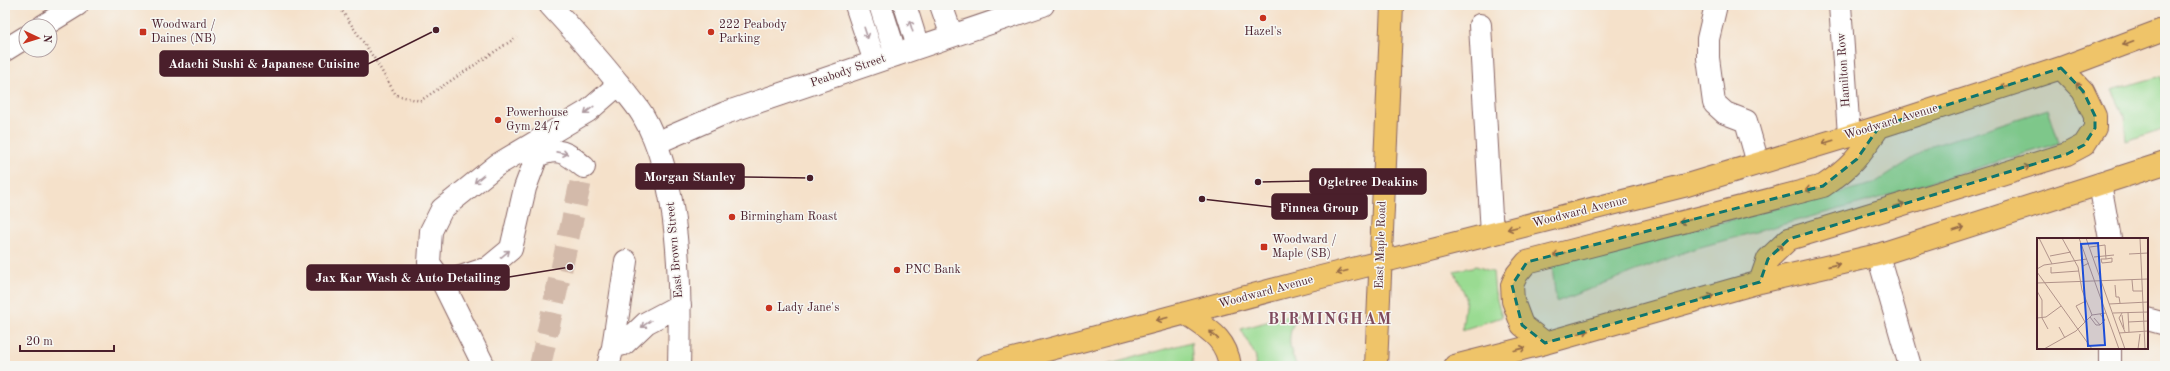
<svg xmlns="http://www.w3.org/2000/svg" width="2170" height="371" viewBox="0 0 2170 371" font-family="'Old Standard TT',serif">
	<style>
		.green { fill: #9adb92; stroke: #727d5e }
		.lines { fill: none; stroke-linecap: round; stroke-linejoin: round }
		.minor-tunnel { stroke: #d3baaa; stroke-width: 22; stroke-dasharray: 22 11; stroke-linecap: butt }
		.minor-casing { stroke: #866363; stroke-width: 24 }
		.major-casing { stroke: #866363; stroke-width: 24 }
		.path { stroke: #866363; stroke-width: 2.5; stroke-dasharray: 1 3; stroke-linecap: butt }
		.minor { stroke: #fff; stroke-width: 22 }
		.major { stroke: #efc469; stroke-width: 22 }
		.oneway { stroke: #ae9aa0 }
		.oneway2 { stroke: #946947 }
		.marked { fill: #0f766e; fill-opacity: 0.2; stroke: #0f766e; stroke-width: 3; stroke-dasharray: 8 5; stroke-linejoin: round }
		.poi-dot { fill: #c8321e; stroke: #f6f6f2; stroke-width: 1.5 }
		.labels { text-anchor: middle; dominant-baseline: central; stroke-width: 3; stroke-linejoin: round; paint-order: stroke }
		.poi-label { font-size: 12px; fill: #4a1f2b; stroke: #f6f6f2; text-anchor: start }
		.street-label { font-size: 12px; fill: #4a1f2b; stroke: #f6f6f2 }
		.district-label { font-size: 16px; font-weight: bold; letter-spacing: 1px; fill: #7f4a5c; stroke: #f6f6f2 }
		.inset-road { fill: none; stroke: #b1938a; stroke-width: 1 }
		.view { fill: #1d4ed8; fill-opacity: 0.15; stroke: #1d4ed8; stroke-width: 2 }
		.inset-edge { fill: none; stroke: #4a1f2b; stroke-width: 2 }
		.leader { fill: none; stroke: #4a1f2b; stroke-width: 1.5 }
		.callout-dot { fill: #4a1f2b; stroke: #f6f6f2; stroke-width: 1.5 }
		.callout { fill: #4a1f2b; stroke: #4a1f2b; stroke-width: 1.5 }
		.callout-label { font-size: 13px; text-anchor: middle; font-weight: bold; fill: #fff }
	</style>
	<rect width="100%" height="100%" fill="#f6f6f2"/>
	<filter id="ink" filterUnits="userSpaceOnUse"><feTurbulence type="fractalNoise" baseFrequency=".025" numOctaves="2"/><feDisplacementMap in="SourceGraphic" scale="8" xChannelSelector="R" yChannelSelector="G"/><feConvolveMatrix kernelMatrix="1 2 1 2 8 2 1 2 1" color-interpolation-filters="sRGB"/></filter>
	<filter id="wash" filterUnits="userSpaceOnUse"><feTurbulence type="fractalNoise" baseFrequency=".012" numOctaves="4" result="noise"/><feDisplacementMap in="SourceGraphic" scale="16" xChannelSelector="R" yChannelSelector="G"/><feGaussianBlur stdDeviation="0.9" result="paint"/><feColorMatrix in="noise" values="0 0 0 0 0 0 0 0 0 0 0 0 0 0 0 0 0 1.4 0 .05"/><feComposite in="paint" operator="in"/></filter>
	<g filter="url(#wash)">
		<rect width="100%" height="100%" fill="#f5e1ca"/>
		<path class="green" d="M2161 76 2165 105V128L2126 141 2124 115 2112 90Z
			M2048 109 2059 143 1872 200 1693 249 1556 302 1552 265 1873 184 1932 146Z
			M1476 266 1493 272 1495 293 1502 317 1462 330 1466 297 1454 271Z
			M1299 313C1287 333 1287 345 1297 366H1255L1256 357 1241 329Z
			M1191 342 1193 366H1103Z"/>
	</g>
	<g filter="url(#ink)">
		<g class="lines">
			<path class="minor-tunnel" d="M540 366 584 167"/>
			<g class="minor-casing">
				<path id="minor" d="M550 5C573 30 596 56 618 83 626 93 635 103 642 114 681 179 681 291 679 366
					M856 5 875 62
					M880 5 896 55
					M905 5 918 47
					M941 5 952 36
					M1716 5 1708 39V58L1714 103 1725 113 1746 121 1758 163
					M1840 5 1849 135
					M1480 25 1492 234
					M43 26 77 5
					M5 50 26 37
					M656 143 725 113 1043 5
					M584 167C567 153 559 146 537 156L525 188 511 249 488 268 443 283 429 263 431 231 442 209 497 165 588 111 619 84
					M2100 184 2110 239
					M1878 255 1910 366
					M443 283 484 366
					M2147 319 2165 324
					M613 347 624 344 646 323 680 305
					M608 366 613 347 626 261
					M2110 366V348"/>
			</g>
			<g class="major-casing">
				<path id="major" d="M1760 282 1768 259 1789 239 2067 154 2084 145 2095 128V116L2083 91 2061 68
					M1185 313C1207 329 1226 337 1230 366
					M1545 343 1522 325 1513 301 1512 285 1517 274 1527 262 1823 186C1852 167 1859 156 1879 127
					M987 366 1321 277 1687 185 1879 127 2061 68 2165 29
					M1376 366 1392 5
					M1455 366 1545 343 1760 282 1878 255 2165 163"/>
			</g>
			<path class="path" d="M338 5 374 58 396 95 420 101 517 37"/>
			<use href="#minor" class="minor"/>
			<use href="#major" class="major"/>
		</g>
		<defs><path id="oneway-shaft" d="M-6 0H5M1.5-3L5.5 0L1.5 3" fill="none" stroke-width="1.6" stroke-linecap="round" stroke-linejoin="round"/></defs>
		<g class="oneway">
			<use href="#oneway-shaft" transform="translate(911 26) rotate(-107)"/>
			<use href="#oneway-shaft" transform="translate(866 33) rotate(72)"/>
			<use href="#oneway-shaft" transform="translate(589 110) rotate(143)"/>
			<use href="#oneway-shaft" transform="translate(562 153) rotate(11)"/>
			<use href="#oneway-shaft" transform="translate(479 179) rotate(141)"/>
			<use href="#oneway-shaft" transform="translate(505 254) rotate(-40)"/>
			<use href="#oneway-shaft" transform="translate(646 324) rotate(144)"/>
		</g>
		<g class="oneway2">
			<use href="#oneway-shaft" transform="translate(2128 43) rotate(159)"/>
			<use href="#oneway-shaft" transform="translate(2006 86) rotate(162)"/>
			<use href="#oneway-shaft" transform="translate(2080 87) rotate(-133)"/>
			<use href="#oneway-shaft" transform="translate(1828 142) rotate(163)"/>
			<use href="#oneway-shaft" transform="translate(2024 168) rotate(-17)"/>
			<use href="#oneway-shaft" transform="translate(1811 189) rotate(166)"/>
			<use href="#oneway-shaft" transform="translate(1899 205) rotate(-17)"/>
			<use href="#oneway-shaft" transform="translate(1685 221) rotate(166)"/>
			<use href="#oneway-shaft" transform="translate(1513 228) rotate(166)"/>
			<use href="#oneway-shaft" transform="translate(1959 229) rotate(-18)"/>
			<use href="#oneway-shaft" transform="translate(1778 249) rotate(-44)"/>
			<use href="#oneway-shaft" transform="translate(1559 254) rotate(166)"/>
			<use href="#oneway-shaft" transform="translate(1834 265) rotate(-13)"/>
			<use href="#oneway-shaft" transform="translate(1342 272) rotate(166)"/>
			<use href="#oneway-shaft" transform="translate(1708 297) rotate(-16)"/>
			<use href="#oneway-shaft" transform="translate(1162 319) rotate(165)"/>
			<use href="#oneway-shaft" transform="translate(1583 332) rotate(-16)"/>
			<use href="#oneway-shaft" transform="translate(1214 335) rotate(-137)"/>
			<use href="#oneway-shaft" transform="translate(1520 349) rotate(-14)"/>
		</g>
	</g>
	<path class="marked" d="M2061 68 2083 91 2095 116V128L2084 145 2067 154 1789 239 1768 259 1760 282 1545 343 1522 325 1512 285 1527 262 1823 186 1857 159 1879 127Z"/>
	<g class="poi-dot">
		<circle cx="1263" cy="18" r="4"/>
		<rect x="139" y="28" width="8" height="8" rx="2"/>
		<circle cx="711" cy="32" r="4"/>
		<circle cx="498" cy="120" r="4"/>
		<circle cx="732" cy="217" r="4"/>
		<rect x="1260" y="243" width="8" height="8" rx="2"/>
		<circle cx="897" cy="270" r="4"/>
		<circle cx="769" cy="308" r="4"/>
	</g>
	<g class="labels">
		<g class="poi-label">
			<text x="151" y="25">Woodward /<tspan x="151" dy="14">Daines (NB)</tspan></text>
			<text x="719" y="25">222 Peabody<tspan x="719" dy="14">Parking</tspan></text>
			<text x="1263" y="32" text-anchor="middle">Hazel's</text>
			<text x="506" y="113">Powerhouse<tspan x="506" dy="14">Gym 24/7</tspan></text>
			<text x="740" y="217">Birmingham Roast</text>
			<text x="1272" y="240">Woodward /<tspan x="1272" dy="14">Maple (SB)</tspan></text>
			<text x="905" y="270">PNC Bank</text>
			<text x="777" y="308">Lady Jane's</text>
		</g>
		<g class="street-label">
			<text transform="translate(1844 70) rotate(-94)">Hamilton Row</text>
			<text transform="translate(848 71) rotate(-19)">Peabody Street</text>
			<text transform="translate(1891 122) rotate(-17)">Woodward Avenue</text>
			<text transform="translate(1580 212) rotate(-14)">Woodward Avenue</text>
			<text transform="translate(1381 245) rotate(-88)">East Maple Road</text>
			<text transform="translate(675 250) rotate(-95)">East Brown Street</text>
			<text transform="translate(1266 292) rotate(-15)">Woodward Avenue</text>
		</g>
		<g class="district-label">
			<text x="1330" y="320">BIRMINGHAM</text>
		</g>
	</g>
	<g transform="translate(2037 238)">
		<rect width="111" height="111" fill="#f5e1ca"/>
		<path class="inset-road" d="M2 0 15 26M25 0 41 29 45 52 55 77M42 0 82 111M49 0 88 111M103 0 108 111M53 9 68 7 69 21 75 20V24L65 25 64 21H69M92 16 111 15M13 18 34 14M57 19 77 17M44 22 46 28 52 25M14 29V35L42 33M0 31 7 27 50 21M0 34 55 111M95 42 96 53H106M0 45 111 41M78 47 79 59H82L83 65M0 53 5 62V80L11 91M72 66 111 64M91 74 92 94M76 75 111 74M85 75 82 80 88 94M85 77 87 91M53 79 59 87H63L57 80M0 80 9 79 24 68M48 84 39 68 49 63M91 84 111 83M63 87 68 82 63 76M22 89 28 100M82 95 111 93M7 111 39 93 55 77 69 75M101 111 103 96"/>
		<path class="view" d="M61 5 68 107 51 108 44 6Z"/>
		<rect width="111" height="111" class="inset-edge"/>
	</g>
	<path class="leader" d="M436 30L368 64M810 178L744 177M1258 182L1310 181M1202 199L1272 207M570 267L509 277"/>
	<g class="callout-dot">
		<circle cx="436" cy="30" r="4"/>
		<circle cx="810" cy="178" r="4"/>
		<circle cx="1258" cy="182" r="4"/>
		<circle cx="1202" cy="199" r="4"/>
		<circle cx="570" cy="267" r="4"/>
	</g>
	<g class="callout">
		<rect x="160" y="51" width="208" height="25" rx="4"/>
		<rect x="636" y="164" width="108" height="25" rx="4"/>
		<rect x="1310" y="169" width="116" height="25" rx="4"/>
		<rect x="1272" y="194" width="95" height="25" rx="4"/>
		<rect x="307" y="265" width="202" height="25" rx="4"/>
	</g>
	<g class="callout-label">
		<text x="264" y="68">Adachi Sushi &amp; Japanese Cuisine</text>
		<text x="690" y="181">Morgan Stanley</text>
		<text x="1368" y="186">Ogletree Deakins</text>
		<text x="1319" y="212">Finnea Group</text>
		<text x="408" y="282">Jax Kar Wash &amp; Auto Detailing</text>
	</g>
	<rect width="2170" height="371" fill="none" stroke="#f6f6f2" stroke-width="20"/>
	<g transform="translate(38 38) rotate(94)"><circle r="19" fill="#f6f6f2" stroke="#b1a0a2"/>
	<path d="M0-3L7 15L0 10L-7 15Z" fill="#c8321e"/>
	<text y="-6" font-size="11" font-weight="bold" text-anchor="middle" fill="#4a1f2b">N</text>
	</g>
	<path d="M20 345v6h94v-6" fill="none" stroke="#4a1f2b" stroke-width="2"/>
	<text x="26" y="345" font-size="12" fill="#4a1f2b" stroke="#f6f6f2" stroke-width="3" paint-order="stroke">20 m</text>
</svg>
